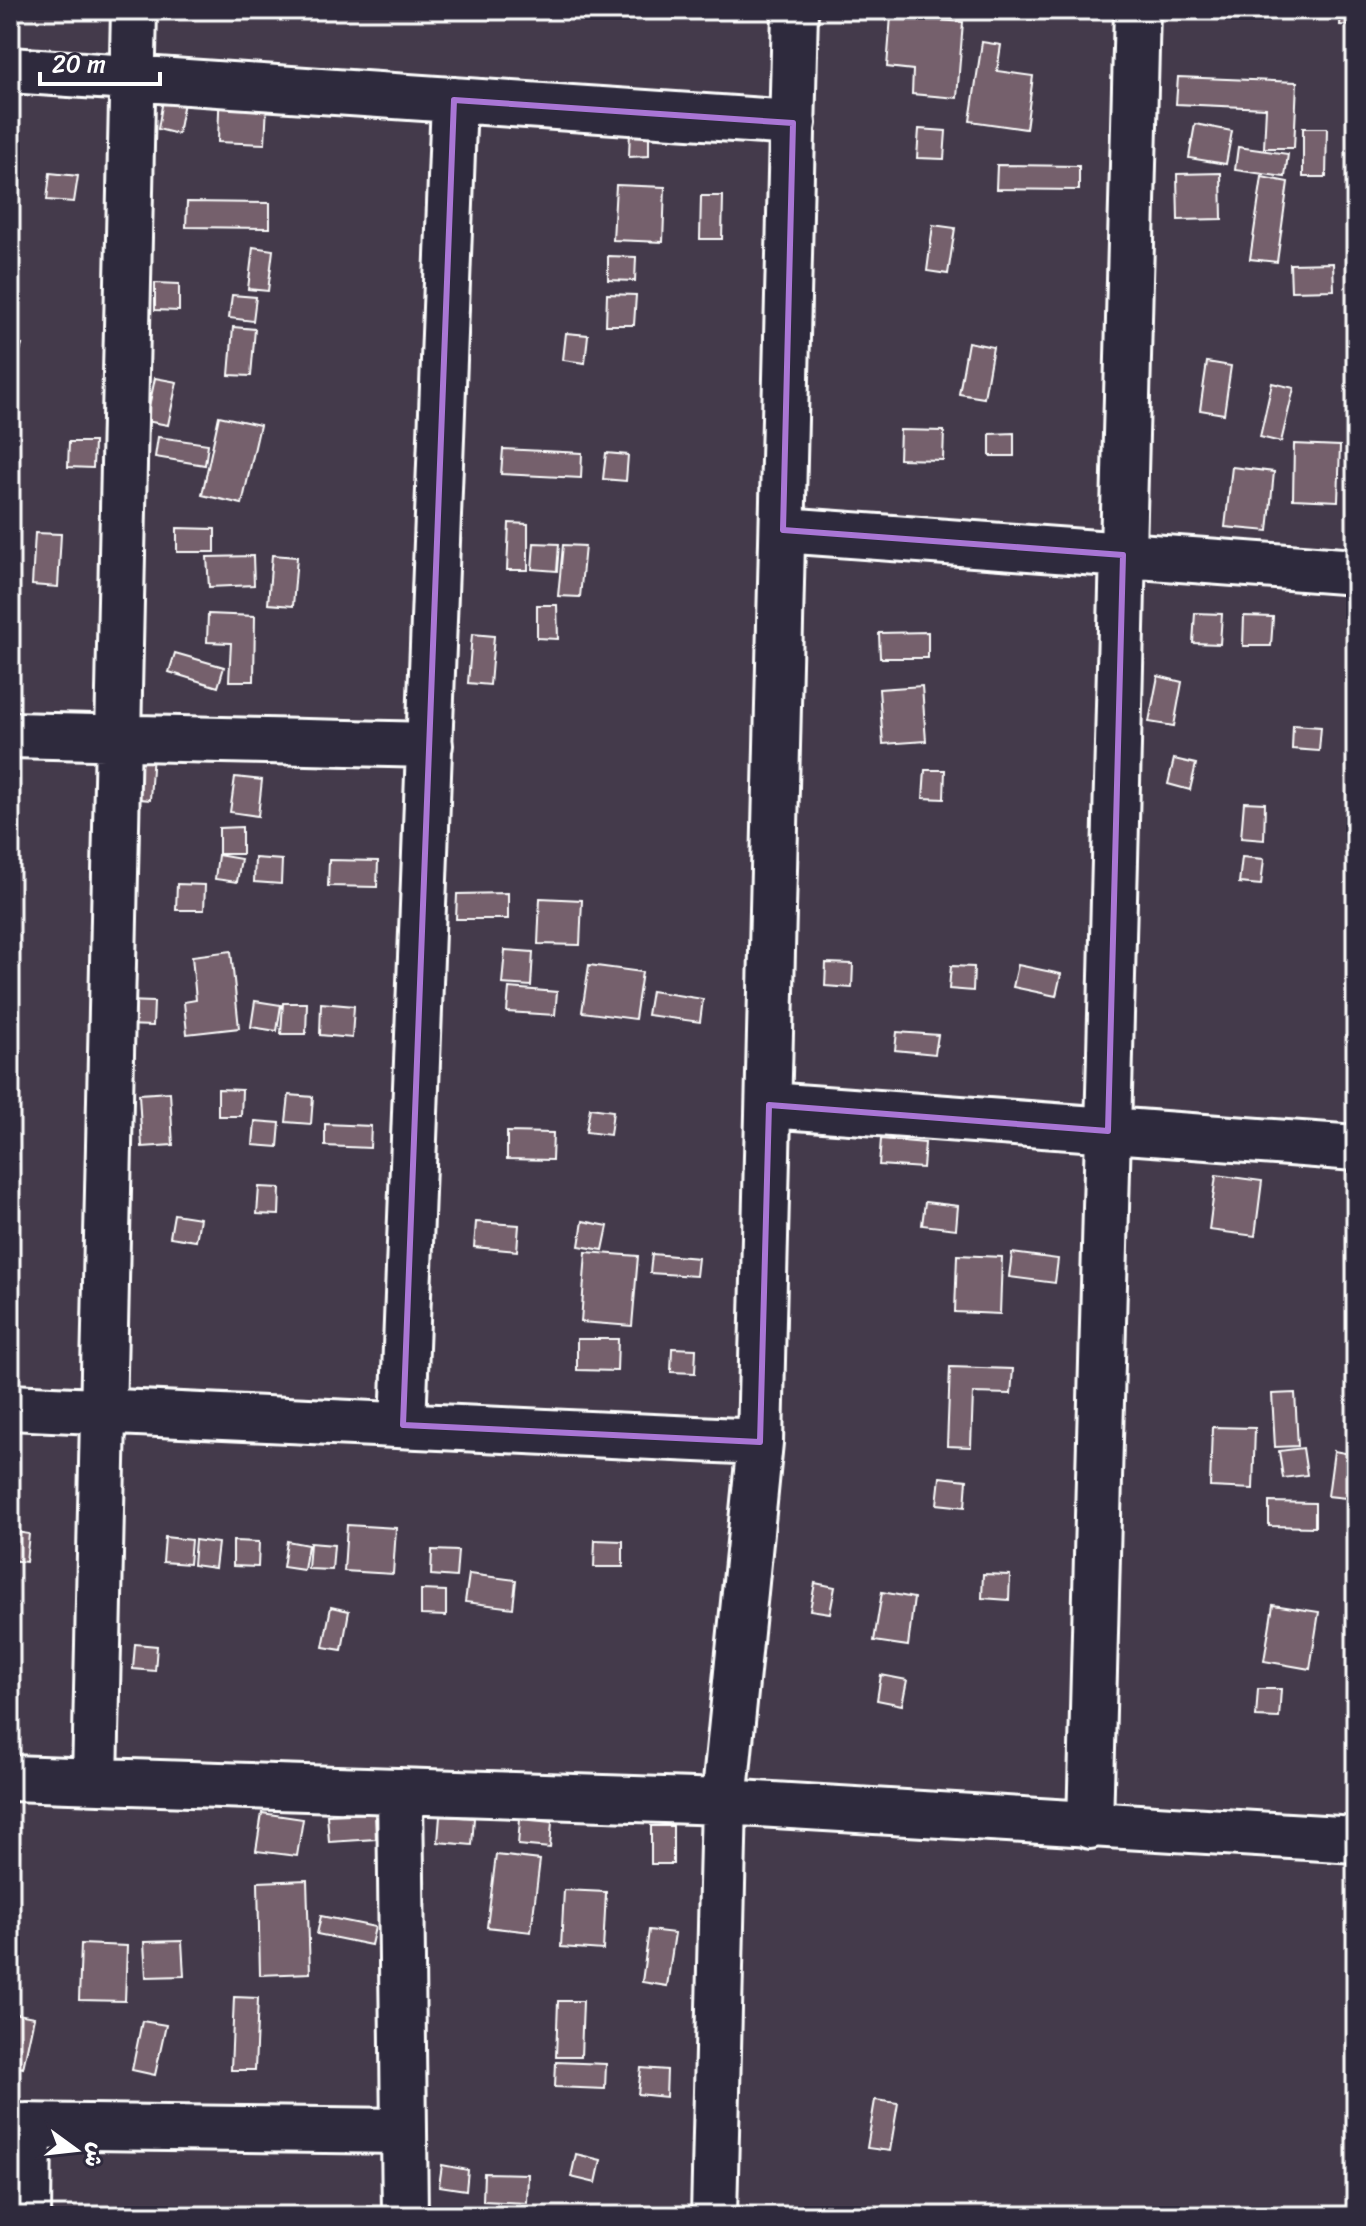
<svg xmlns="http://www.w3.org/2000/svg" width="1366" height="2226" viewBox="0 0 1366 2226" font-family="Sriracha,'Playpen Sans Arabic',sans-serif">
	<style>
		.building { fill: #75616c; stroke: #fff; stroke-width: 2 }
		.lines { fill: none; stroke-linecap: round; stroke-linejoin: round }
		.street-casing { stroke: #fff; stroke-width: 50 }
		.street { stroke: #2f2a3d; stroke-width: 44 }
		.marked { fill: none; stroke: #a976d5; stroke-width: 6; stroke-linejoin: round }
	</style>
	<rect width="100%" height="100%" fill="#443a4b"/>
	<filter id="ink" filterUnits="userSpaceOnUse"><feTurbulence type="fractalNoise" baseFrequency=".0125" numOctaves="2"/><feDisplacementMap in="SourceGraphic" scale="16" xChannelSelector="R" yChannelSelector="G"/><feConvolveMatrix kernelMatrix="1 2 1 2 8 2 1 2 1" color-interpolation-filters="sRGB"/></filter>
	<g filter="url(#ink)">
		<path class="building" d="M1341 10H1356V26L1340 25Z
			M891 16 963 22 957 98 912 94 913 70 887 67Z
			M982 42 1001 45 997 71 1033 76 1026 129 970 121Z
			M1178 77 1297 82 1294 148H1264L1266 108 1176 104Z
			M166 82 187 86 178 134 158 129Z
			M220 82 268 84 265 144 218 142Z
			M1195 124 1232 131 1226 164 1189 158Z
			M1303 128H1327L1326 177H1303Z
			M630 129H649V156L629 157Z
			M919 129 946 131 944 159 917 158Z
			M1238 147 1288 154 1285 177 1235 170Z
			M997 165 1079 166V190L996 189Z
			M50 173 78 176 74 202 47 200Z
			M1221 173 1222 219 1178 220 1177 174Z
			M1262 177 1288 182 1277 262 1250 259Z
			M616 185 665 187 663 242 613 240Z
			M701 196H723L722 239H700Z
			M187 202 270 203V228L186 227Z
			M933 225 955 228 948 274 927 271Z
			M253 247 273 250 268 291 248 289Z
			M608 256 636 257 635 281 608 280Z
			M1333 263 1334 290 1291 291 1290 264Z
			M155 283 179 284V311L155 310Z
			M607 294 636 295 634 325H606Z
			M232 295 256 297 253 321 229 318Z
			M233 327 255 329 251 376 229 375Z
			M566 333 588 335 585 363 563 360Z
			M10 342 22 345 15 367 10 365Z
			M968 342 993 347 984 398 959 394Z
			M1207 362 1231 366 1224 414 1200 410Z
			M155 378 177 382 168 425 146 421Z
			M1272 383 1294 388 1281 442 1260 437Z
			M219 416 260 425 242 504 202 495Z
			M900 430 944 431 943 460 899 459Z
			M1014 433V456H990V434Z
			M158 437 208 444 205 465 155 457Z
			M69 442H94L93 468 68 467Z
			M1294 444 1340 446 1338 501 1293 499Z
			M503 449 582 453 581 478 501 474Z
			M606 453 628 455 626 481 603 479Z
			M1232 467 1274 472 1268 531 1225 527Z
			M509 523 528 524V570H507Z
			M177 528 215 529V552H177Z
			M35 533 61 534 58 587 32 585Z
			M534 543 559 544 557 571 532 569Z
			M563 545 585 546 580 597 558 596Z
			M272 555 297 557 293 606 268 604Z
			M253 556 254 585 209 587 207 557Z
			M537 605H557L558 639 537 638Z
			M1195 613 1222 614 1220 644 1193 643Z
			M208 614 255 616 254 681H229L231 643 207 642Z
			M1244 616 1273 617 1271 646H1243Z
			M928 632V658H880L879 633Z
			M472 634 494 636 490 685 468 683Z
			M175 653 224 667 218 687 169 672Z
			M1158 676 1182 682 1174 726 1149 722Z
			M922 686 926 741 883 744 879 689Z
			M1293 725 1321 727 1319 751 1292 749Z
			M130 751 153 752 150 800 128 798Z
			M1174 759 1196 764 1190 790 1168 784Z
			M925 770H945L944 799 923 798Z
			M235 777 262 780 258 816 230 812Z
			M1244 802 1265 803 1264 840 1241 838Z
			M242 827V854H219V828Z
			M218 855 241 859 237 882 215 879Z
			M1242 857 1264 859 1261 885 1239 883Z
			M255 858 282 860 281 884 254 882Z
			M329 860 378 861 377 887 328 886Z
			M177 884 205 885 204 910H176Z
			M508 893V919H456L457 894Z
			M540 898 582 900 580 945 538 944Z
			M505 950 533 952 531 986 502 984Z
			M231 951 239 1028 187 1034 184 1002 196 1000 192 956Z
			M826 963 853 964 852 988 825 986Z
			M589 965 642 972 635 1019 582 1012Z
			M1018 965 1061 974 1056 996 1013 987Z
			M951 966 974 967 973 991 949 989Z
			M509 988 557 992 555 1015 507 1012Z
			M651 991 703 999 700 1022 647 1015Z
			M126 1001 154 1002 153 1026 126 1025Z
			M255 1001 281 1005 277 1031 251 1027Z
			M283 1003H307L306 1034H281Z
			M321 1003 354 1006 352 1038 320 1035Z
			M897 1032 938 1035 935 1054 895 1050Z
			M218 1089 242 1090 241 1116H218Z
			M170 1092 173 1145 142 1147 139 1094Z
			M289 1095 313 1097 311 1124 286 1122Z
			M590 1108 613 1111 610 1135 586 1132Z
			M255 1121 280 1123 278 1147 253 1145Z
			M325 1124 371 1126 370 1148 325 1146Z
			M507 1132 553 1133 552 1160 507 1159Z
			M881 1139 925 1143 923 1168 879 1165Z
			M1216 1175 1262 1181 1255 1236 1209 1230Z
			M259 1187 280 1188 279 1215 257 1214Z
			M925 1202 958 1206 956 1229 922 1225Z
			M174 1214 200 1218 196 1241 170 1237Z
			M583 1221 608 1226 603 1250 579 1246Z
			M476 1222 519 1225 517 1251 474 1247Z
			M586 1252 638 1256 632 1326 581 1322Z
			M1012 1253 1058 1259 1055 1283 1009 1277Z
			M652 1254 698 1258 696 1276 650 1273Z
			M957 1255 1002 1257 1000 1314 955 1312Z
			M577 1339H618L617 1371 577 1370Z
			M672 1348 696 1349 695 1373 671 1372Z
			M950 1367 1013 1369 1011 1394 973 1393 971 1447 947 1446Z
			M1295 1393 1298 1446 1275 1447 1272 1394Z
			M1212 1427 1255 1428 1253 1489 1210 1487Z
			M1303 1448 1307 1475 1283 1478 1279 1451Z
			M1334 1451 1356 1455 1355 1499 1328 1496Z
			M940 1477 967 1480 965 1507 937 1504Z
			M1269 1502 1315 1503V1527L1269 1526Z
			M347 1525 396 1528 393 1574 344 1571Z
			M10 1531 29 1534 26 1562 10 1560Z
			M165 1537 191 1540 189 1564 163 1562Z
			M195 1540 218 1543 215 1568 193 1565Z
			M595 1540 623 1541V1567H594Z
			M233 1541 259 1542 258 1567 233 1566Z
			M287 1541 308 1545 304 1570 283 1567Z
			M310 1543 334 1545 332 1570 308 1569Z
			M432 1550 458 1551 456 1577 431 1575Z
			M469 1574 516 1580 513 1608 465 1602Z
			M983 1574 1010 1575 1009 1600 982 1598Z
			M815 1583 835 1587 830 1613 810 1610Z
			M421 1590 446 1591V1616L421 1615Z
			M882 1592 914 1598 908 1646 874 1641Z
			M1355 1592H1356V1630L1350 1629Z
			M1273 1605 1319 1612 1310 1669 1264 1661Z
			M331 1607 349 1611 342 1650 323 1647Z
			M135 1644 157 1646 155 1671 133 1669Z
			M881 1675 907 1680 902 1705 877 1700Z
			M1258 1689H1281L1279 1718 1256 1717Z
			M262 1813 303 1819 297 1856 256 1851Z
			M375 1813 376 1839 329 1842 327 1815Z
			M440 1816 474 1818 472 1845 438 1842Z
			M520 1819 552 1822 550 1848 518 1845Z
			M651 1826H673V1864H651Z
			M496 1855 540 1860 531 1932 487 1927Z
			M307 1880 310 1973 260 1975 258 1882Z
			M564 1890 606 1892 603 1950 561 1947Z
			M321 1916 375 1927 371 1945 317 1934Z
			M649 1930 675 1933 667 1986 642 1982Z
			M182 1941 184 1976 146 1977 144 1942Z
			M81 1944 127 1946 125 2001 79 2000Z
			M234 1997 258 1998 255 2070H231Z
			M558 2001H583L581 2057H556Z
			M12 2013 34 2017 23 2068 10 2065Z
			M142 2021 166 2025 155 2075 132 2070Z
			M556 2062 606 2064 605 2089 555 2087Z
			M641 2068 667 2070 666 2097 638 2094Z
			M875 2100 898 2103 890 2151 867 2148Z
			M576 2154 601 2160 596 2183 571 2177Z
			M442 2165 468 2170 466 2190 439 2186Z
			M484 2173 528 2174 527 2203 483 2201Z"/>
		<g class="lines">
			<g class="street-casing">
				<path id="street" d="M10 70 793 123
					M783 530 1356 572
					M10 735 430 745
					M769 1105 1356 1148
					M10 1407 760 1442
					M403 1425 454 100
					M10 1778 724 1802 1356 1840
					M95 1781 134 10
					M400 1791 405 2216
					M1090 1826 1137 10
					M10 2126 404 2131
					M28 2216 29 2126
					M714 2216 724 1802 760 1442 795 10"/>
			</g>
			<use href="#street" class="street"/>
		</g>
	</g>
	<path class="marked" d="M454 100 793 123 783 530 1123 555 1108 1131 769 1105 760 1442 403 1425Z"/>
	<rect width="1366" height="2226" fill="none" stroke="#2f2a3d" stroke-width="40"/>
	<rect x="20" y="20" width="1326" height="2186" fill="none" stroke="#fff" stroke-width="3" filter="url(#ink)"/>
	<g transform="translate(76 2150) rotate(105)" stroke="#2f2a3d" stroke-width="6" paint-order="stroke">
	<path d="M0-6L14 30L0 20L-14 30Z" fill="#ffffff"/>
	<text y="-12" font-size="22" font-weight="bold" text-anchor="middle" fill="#ffffff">ش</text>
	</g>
	<path d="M40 72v12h120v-12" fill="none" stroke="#ffffff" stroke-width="4"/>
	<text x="52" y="72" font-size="24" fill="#ffffff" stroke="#2f2a3d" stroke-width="6" paint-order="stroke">20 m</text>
</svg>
